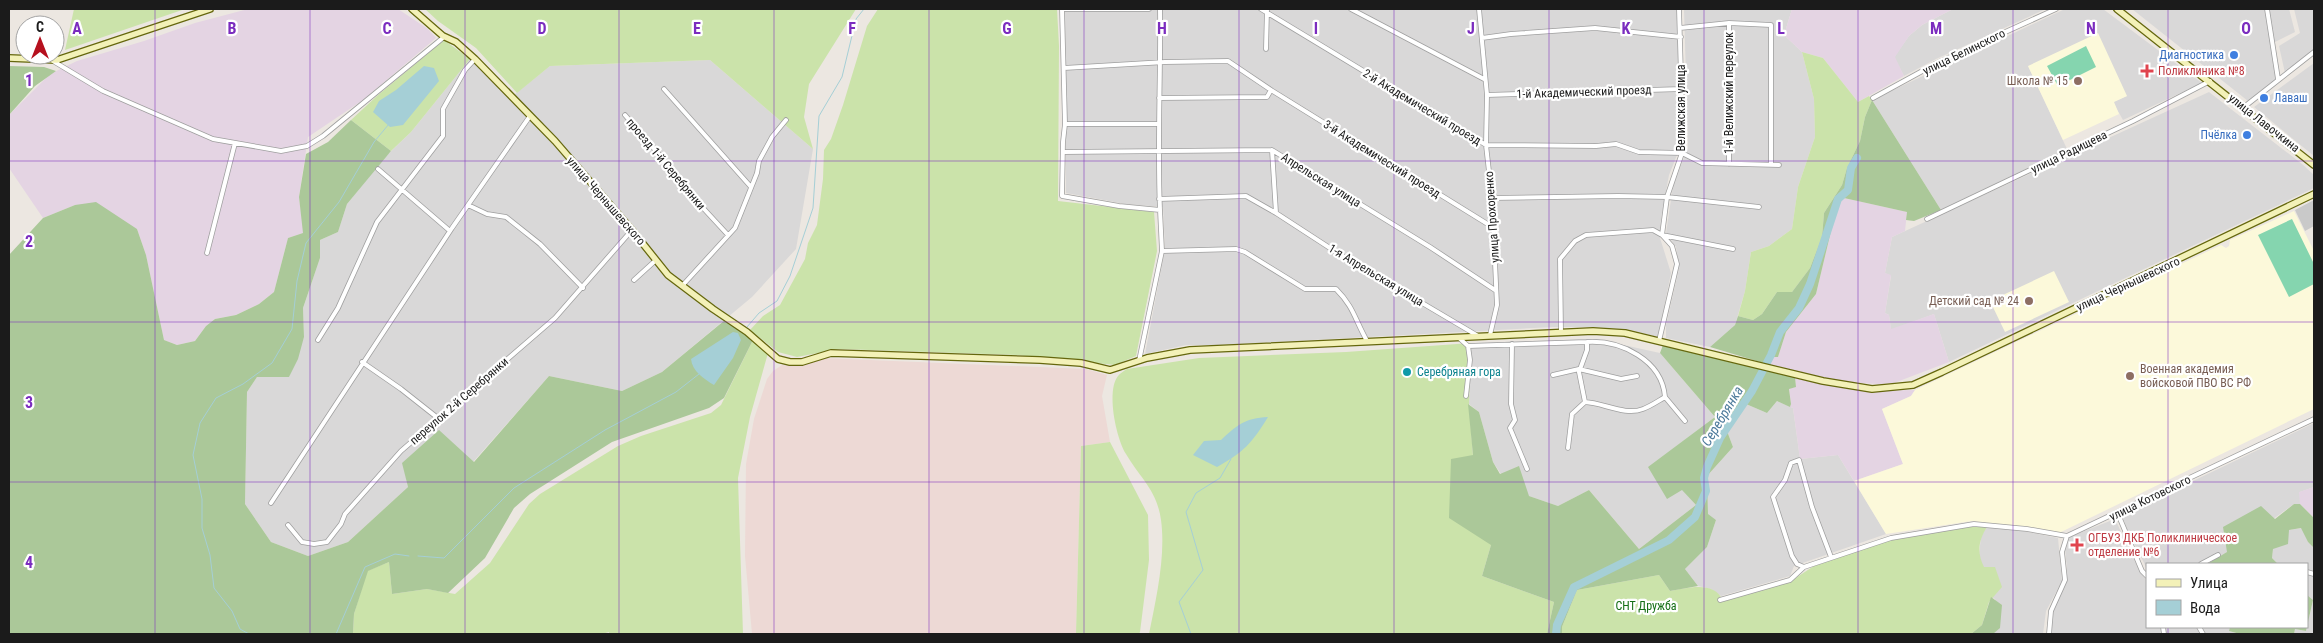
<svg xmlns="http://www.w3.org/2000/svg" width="2323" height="643" viewBox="0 0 2323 643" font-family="'Roboto Condensed',sans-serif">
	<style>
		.residential { fill: #d9d8d8 }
		.industrial { fill: #e4d4e3 }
		.education { fill: #fcf9da }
		.religious { fill: #c9c9c9 }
		.military { fill: #edd9d5 }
		.grass { fill: #cbe3aa }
		.forest { fill: #abc899 }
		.pitch { fill: #85d5af }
		.water { fill: #a5cfd6 }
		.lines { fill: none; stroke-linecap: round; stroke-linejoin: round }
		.stream { stroke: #a5cfd6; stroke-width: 1 }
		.river { stroke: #a5cfd6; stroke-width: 8 }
		.street-casing { stroke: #9f9f9f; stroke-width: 5.5 }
		.secondary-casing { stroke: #65670d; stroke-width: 8 }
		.street { stroke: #fff; stroke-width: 4 }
		.secondary { stroke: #f3f1b8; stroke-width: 5.5 }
		.grid { fill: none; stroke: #7b2cbf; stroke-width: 1; stroke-opacity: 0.55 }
		.shop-dot { fill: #3f7fe0; stroke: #fff; stroke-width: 2 }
		.health-dot { fill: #e0444e; stroke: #fff; stroke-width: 2 }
		.education-dot { fill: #8d6e63; stroke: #fff; stroke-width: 2 }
		.culture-dot { fill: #0f9aa8; stroke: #fff; stroke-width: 2 }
		.labels { text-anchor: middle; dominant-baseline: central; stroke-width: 4.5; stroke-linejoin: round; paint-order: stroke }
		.street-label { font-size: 12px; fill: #1b1b1b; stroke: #fff }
		.shop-label { font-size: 12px; fill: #366cbe; stroke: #fff; text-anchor: end }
		.health-label { font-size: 12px; fill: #be3a42; stroke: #fff; text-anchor: start }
		.education-label { font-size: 12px; fill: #785e54; stroke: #fff; text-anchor: end }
		.culture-label { font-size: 12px; fill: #0d838f; stroke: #fff; text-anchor: start }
		.park-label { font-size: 12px; fill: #146e14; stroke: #fff }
		.water-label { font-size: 14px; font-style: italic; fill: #4d7a9b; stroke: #fff }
		.grid-label { font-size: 16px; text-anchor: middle; font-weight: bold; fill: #7b2cbf; stroke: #fff; stroke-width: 4.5; stroke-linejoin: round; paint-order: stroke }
	</style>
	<rect width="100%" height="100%" fill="#ece7e1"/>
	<path class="residential" d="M1065 9H1678L1681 145 1669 175 1661 219 1660 238 1671 273 1658 337 1627 329 1592 327H1553L1221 345H1186L1145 354 1165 249 1163 207 1125 204 1066 193Z
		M1684 9H1792L1784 35 1802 52 1814 99 1815 137 1798 187 1792 229 1769 246 1751 252 1745 291 1735 325 1710 347 1666 338V325L1679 269 1676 247 1666 233 1673 186 1688 147Z
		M1953 9H2046L1936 59 1904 76 1894 57 1909 36 1922 25Z
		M2065 9H2103L2202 83 2123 120 2113 102 2127 96 2028 66 2067 149 1941 210 1872 100Z
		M2132 9H2289L2295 32 2273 43 2277 79 2248 101Z
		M2294 9H2314V52L2285 73 2279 46 2300 33Z
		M470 59 509 99 550 66 710 60 813 149 796 249 752 297 662 372 622 391 549 376 473 462 403 463 408 487 348 542 308 556 271 542 245 504 247 392 257 377H289L304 337 303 308 320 258V240L338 232 347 204 382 160 411 132Z
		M2314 63V156L2254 107Z
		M2209 92 2302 164 2314 175V188L1949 362 1934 314 1891 330 1889 315 1885 313 1891 276 1885 273 1892 237Z
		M1596 339 1660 353 1715 417 1649 467 1682 489 1696 505 1639 549 1589 490 1558 506 1529 496 1501 474 1493 462 1479 412 1469 404 1471 343Z
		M1777 401 1793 408 1800 459 1838 455 1886 534 1794 566 1790 576 1721 596 1711 589 1698 586 1685 569 1707 547 1716 520 1708 515 1707 476 1733 447 1727 431 1746 404 1767 413Z
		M2314 423V487L2300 492V504H2294L2228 552 2207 564H2147V569L2127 529 2122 515Z
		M2115 519 2140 572 2147 581V627H2161V634H2048L2054 605 2066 582 2067 568 2064 539Z
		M1987 527 2023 531 2058 538 2062 581 2046 611 2043 634H1993L2000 627 1995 599 1991 597 1979 556 1981 536Z
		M2302 528 2308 542 2314 548V634H2294L2295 629 2306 631 2313 600 2307 595V564H2278L2272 558 2273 549 2289 530Z
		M2166 627H2230L2229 631 2240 634H2166Z"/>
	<path class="industrial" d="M248 9H398L428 29 436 38 363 100 308 137 299 197 304 233 288 238 274 292 259 304 236 315 215 319 206 326 195 341 177 345 164 340 146 255 137 229 75 205 43 218 9 168V115L50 74 77 61 144 41 195 23Z
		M1792 9H1953L1922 25 1909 36 1895 57 1904 76 1858 102 1823 58 1802 52 1784 35Z
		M1844 198 1907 212 1905 231 1892 237 1885 273 1891 275 1885 313 1889 315 1891 329 1934 314 1949 362 1894 383 1880 384 1857 383 1818 377 1770 365 1772 357H1778L1786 332 1816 294 1837 206Z
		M1795 377 1868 391 1915 390 1911 396 1882 409 1903 464 1854 481 1838 455 1800 459 1793 408 1790 407 1791 404 1789 388 1796 387Z
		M2314 487V518L2300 504 2299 492Z"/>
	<path class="education" d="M2098 33 2127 96 2114 102 2119 114 2063 140 2028 66Z
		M2294 211 2314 251V409L2059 533 1972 521 1886 534 1854 481 1903 464 1882 409 1911 396 1915 390 2221 245 2226 248 2229 246 2230 240Z
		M2054 271 2069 302 2005 332 1990 301Z"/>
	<path class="religious" d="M2314 200V226L2305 231 2295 210Z"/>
	<path class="military" d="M823 358 1086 369 1107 375 1102 396 1110 442 1081 446 1076 634H752L745 556 746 464 754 419 767 379 773 371 782 365 798 366Z"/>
	<path class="grass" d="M74 9H185L65 50Z
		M425 9H856L809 84 804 117 813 149 710 60 550 66 517 93 476 48 438 21Z
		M878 9H1057L1059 46 1058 201 1154 212 1157 251 1136 356 1115 365 1017 355 839 349 797 357 778 352 750 330 763 316 780 305 805 259 808 243 817 225 823 179 824 150 831 139 843 105 867 26Z
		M444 40 470 59 411 132 391 151 351 120 378 95Z
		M1802 52 1823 58 1858 102 1869 96 1872 100 1865 117 1860 141 1847 168 1842 185 1824 213 1822 237 1810 268 1792 292H1777L1762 314 1753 320 1738 316 1745 291 1751 252 1769 246 1792 229 1798 187 1815 137 1814 99Z
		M753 340 768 353 750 417 738 478 743 634H609V632L602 634H353L354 614 367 571 389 562 392 594 427 589 455 594 490 563 529 504 540 494 618 446 641 436 711 413 721 405Z
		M1471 343 1469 404 1473 456 1491 545 1482 576 1554 602 1547 634H1149C1156 599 1166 556 1161 520 1157 490 1140 478 1126 454 1116 438 1106 391 1118 376 1120 373 1124 371 1127 369L1199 358 1346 352Z
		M1110 442 1148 515 1149 560 1140 632 1139 634H1076L1081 446Z
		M1974 525 1987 527C1978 541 1977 553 1984 567H1995L2002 587 1989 602 1982 625 1971 634H1562V627L1577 590 1659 575 1670 591C1687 588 1715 580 1723 601L1791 581 1814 566 1875 545 1902 537Z"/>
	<path class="forest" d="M9 66 44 67 56 71 35 86 9 115Z
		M1872 100 1941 210 1914 221 1906 220 1907 212 1844 198 1837 206 1816 294 1786 332 1778 357H1772L1770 365 1710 347 1735 325 1738 316 1753 320 1762 314 1777 292H1792L1810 268 1822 237 1824 213 1842 185 1847 168 1860 141 1865 117Z
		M351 120 391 151 347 204 338 232 320 240V258L303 308 304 337 298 359 289 377H257L247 392 245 504 271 542 308 556 348 542 408 487 402 463 439 430 474 462 549 376 622 391 662 372 725 320 753 340 724 398 709 408 612 442 530 494 514 508 485 558 448 593 427 589 392 594 389 562 368 571 354 614 353 634H9V255L43 218 75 205 96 202 137 229 146 255 164 340 177 345 195 341 206 326 215 319 236 315 259 304 274 292 288 238 303 233 299 197 306 154 328 142Z
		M1663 345 1795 377 1796 387 1789 389 1791 404 1790 407 1777 401 1767 413 1746 404 1727 431 1733 447 1707 476 1708 514 1716 520 1707 547 1685 569 1698 586 1670 591 1659 575 1577 590 1562 627V634H1547L1554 602 1482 576 1491 545 1449 518 1451 459 1473 455 1468 404 1479 412 1493 462 1500 474 1519 466 1529 496 1558 506 1589 490 1639 549 1696 505 1682 490 1667 499 1648 467 1715 417 1660 353Z
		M2294 504H2300L2314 518V548L2308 542 2301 528 2289 530 2288 544 2273 549 2272 558 2278 564H2207L2227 552 2223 527 2261 506 2275 519Z
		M2307 595 2313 600 2306 631 2295 629 2294 634H2240L2229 631 2230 627H2307Z
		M1991 597 2002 605 2000 628 1993 634H1971L1982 625Z"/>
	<path class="pitch" d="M2086 46 2096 67 2058 86 2047 66Z
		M2292 219 2314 264V284L2289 297 2258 235Z"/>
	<path class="water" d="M424 66 434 68 439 81 403 125 390 127 373 112 379 101 396 90Z
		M733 332 738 333 741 340 733 358 714 385C704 379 692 371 691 359Z
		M1268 417C1252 443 1244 452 1217 467L1193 455 1204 441 1221 440C1237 425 1245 418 1268 417Z"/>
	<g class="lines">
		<path class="stream" d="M747 327 759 313 777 301 790 276 813 208 819 116 842 77 856 19 864 9
			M418 556 444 558 514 488 605 430 676 392 699 374
			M249 634 240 629 232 611 214 588 210 555 202 528V499L193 455 200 423 216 398 243 384 272 363 292 329 297 281 306 243 339 202 374 142 389 124
			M293 634H294
			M336 634 365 567 395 554 409 556
			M1191 634 1179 602 1203 570 1186 512 1196 493 1220 478 1231 459"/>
		<path class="river" d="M1556 634 1557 625 1574 587 1669 540 1695 517 1706 491 1704 478 1707 467 1720 438 1752 391 1771 355 1780 332 1799 308 1810 284 1838 199 1848 190 1851 168 1857 158"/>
		<g class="street-casing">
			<path id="street" d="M1062 9 1065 124 1063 142 1062 196 1119 206 1160 210 1162 251 1139 361
				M1062 9H1149
				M1261 9 1486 145 1596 146 1616 144 1639 152 1682 153 1702 163 1779 165
				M1351 9 1484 79
				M1479 9 1487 95 1486 145 1492 198 1497 305 1490 335
				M2267 9 2278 79
				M1680 28 1729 23 1771 25V164
				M1482 38 1511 34 1595 28 1681 37
				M1266 49 1267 9
				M53 61 103 91 213 139 281 151 307 146 323 136 444 37
				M1064 68 1165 62 1228 61 1271 90 1494 228
				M664 89 751 187
				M1487 95 1682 89
				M1159 98 1267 97 1271 90
				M1873 98 1937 63 2056 9
				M2244 107 2314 52
				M625 115 663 159 668 170 728 235
				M1065 124H1158
				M1272 150 1276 213 1336 252 1478 336
				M1063 152 1272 150 1430 247 1495 290
				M1729 164V23
				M378 169 450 231
				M1492 198 1618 196 1667 197 1759 207
				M1159 199 1246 196 1276 213
				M468 205 487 214 506 217 540 244 583 288
				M1160 210C1157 143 1161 76 1160 9
				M1927 219 2133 121 2210 81
				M1162 251 1236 249 1245 252 1305 289H1336C1354 307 1355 320 1367 341
				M207 253 235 143
				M634 280 656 260
				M682 286 735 228 757 173 759 161 772 137 786 120
				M1561 332 1560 259 1575 241 1586 235 1653 230 1662 235 1733 249
				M1458 337 1468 346 1470 360 1466 396
				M318 340 338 308 377 222 443 136V109L465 70 475 59
				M1659 341 1677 264 1672 246 1662 235 1667 197 1682 153 1683 142 1679 9
				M1512 344 1511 404 1515 420 1510 428 1527 469
				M1468 346 1587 342V350L1579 372 1585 402 1572 414 1568 448
				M362 362 401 389 439 419
				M1553 375 1579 369 1621 379 1637 376
				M1665 397 1685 421
				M1585 402C1604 403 1625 416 1643 409 1651 406 1658 401 1665 397 1662 360 1621 340 1587 342
				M271 503 452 228 530 116
				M2118 514 2142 571 2147 576
				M288 525 302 542 314 544 327 542 341 524 345 514 401 451 555 318 632 230
				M2201 564 2218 555
				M1804 567 1797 564 1792 556 1773 497 1785 480 1791 463 1799 460 1812 507 1831 557
				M2307 572 2314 574
				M1720 600 1790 580 1804 567 1891 538 1974 524 2027 529 2067 536 2314 419
				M2163 627 2164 634
				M2199 627 2203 634
				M2049 634 2051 611 2065 580 2062 552 2067 536"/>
		</g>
		<g class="secondary-casing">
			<path id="secondary" d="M412 9 443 36 456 42 475 59 555 141 632 230 668 275 713 309 747 332 778 359 790 362H802L831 353 1040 360 1081 363 1110 370 1147 358 1190 350 1593 331 1625 333 1823 381 1872 389 1913 385 1942 372 2314 194
				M2117 9 2314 165
				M9 58 57 60 210 9"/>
		</g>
		<use href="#street" class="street"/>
		<use href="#secondary" class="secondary"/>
	</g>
	<path class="grid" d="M155 9V634M310 9V634M465 9V634M619 9V634M774 9V634M929 9V634M1084 9V634M1239 9V634M1394 9V634M1549 9V634M1704 9V634M1858 9V634M2013 9V634M2168 9V564M9 161H2314M9 322H2314M9 482H2314M2168 627V634"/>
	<g class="shop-dot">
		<circle cx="2234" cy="55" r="5"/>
		<circle cx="2264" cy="98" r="5"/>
		<circle cx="2247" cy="135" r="5"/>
	</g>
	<g class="health-dot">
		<path d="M2144.5 63.5h5v5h5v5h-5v5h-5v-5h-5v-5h5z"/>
		<path d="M2074.5 537.5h5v5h5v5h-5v5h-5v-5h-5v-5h5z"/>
	</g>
	<g class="education-dot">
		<circle cx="2078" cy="81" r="5"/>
		<circle cx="2029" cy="301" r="5"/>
		<circle cx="2130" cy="376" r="5"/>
	</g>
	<circle class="culture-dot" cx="1407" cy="372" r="5"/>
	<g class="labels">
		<g class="street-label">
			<text transform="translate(1964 52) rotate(-26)">улица Белинского</text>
			<text transform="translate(1584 92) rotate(-2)">1-й Академический проезд</text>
			<text transform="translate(1729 93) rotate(-90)">1-й Велижский переулок</text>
			<text transform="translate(1422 107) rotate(31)">2-й Академический проезд</text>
			<text transform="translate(1681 108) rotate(-90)">Велижская улица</text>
			<text transform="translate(2264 123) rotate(38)">улица Лавочкина</text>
			<text transform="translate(2069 152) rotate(-26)">улица Радищева</text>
			<text transform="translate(1382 159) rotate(32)">3-й Академический проезд</text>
			<text transform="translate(666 164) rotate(50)">проезд 1-й Серебрянки</text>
			<text transform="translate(1321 180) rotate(32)">Апрельская улица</text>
			<text transform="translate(606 201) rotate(49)">улица Чернышевского</text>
			<text transform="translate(1492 217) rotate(-94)">улица Прохоренко</text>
			<text transform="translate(1376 275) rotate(31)">1-я Апрельская улица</text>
			<text transform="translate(2128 284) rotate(-25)">улица Чернышевского</text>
			<text transform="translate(459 401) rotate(-41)">переулок 2-й Серебрянки</text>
			<text transform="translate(2150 498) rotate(-26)">улица Котовского</text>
		</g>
		<g class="shop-label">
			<text x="2224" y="55">Диагностика</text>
			<text x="2274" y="98" text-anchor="start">Лаваш</text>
			<text x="2237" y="135">Пчёлка</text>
		</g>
		<g class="health-label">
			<text x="2158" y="71">Поликлиника №8</text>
			<text x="2088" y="538">ОГБУЗ ДКБ Поликлиническое<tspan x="2088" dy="14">отделение №6</tspan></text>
		</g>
		<g class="education-label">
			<text x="2068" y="81">Школа № 15</text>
			<text x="2019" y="301">Детский сад № 24</text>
			<text x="2140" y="369" text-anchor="start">Военная академия<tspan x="2140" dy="14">войсковой ПВО ВС РФ</tspan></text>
		</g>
		<g class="culture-label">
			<text x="1417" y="372">Серебряная гора</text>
		</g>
		<g class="park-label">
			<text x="1646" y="606">СНТ Дружба</text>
		</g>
		<g class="water-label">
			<text transform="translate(1722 416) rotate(-59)">Серебрянка</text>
		</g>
	</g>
	<g class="grid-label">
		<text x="77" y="34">A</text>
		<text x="232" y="34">B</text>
		<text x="387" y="34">C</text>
		<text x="542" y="34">D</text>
		<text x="697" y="34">E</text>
		<text x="852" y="34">F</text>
		<text x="1007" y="34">G</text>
		<text x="1162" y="34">H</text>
		<text x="1316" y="34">I</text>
		<text x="1471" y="34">J</text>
		<text x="1626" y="34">K</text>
		<text x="1781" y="34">L</text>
		<text x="1936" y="34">M</text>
		<text x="2091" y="34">N</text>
		<text x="2246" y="34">O</text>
		<text x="29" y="86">1</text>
		<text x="29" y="247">2</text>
		<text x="29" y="408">3</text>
		<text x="29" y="568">4</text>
	</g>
	<rect width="2323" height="643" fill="none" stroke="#1b1b1b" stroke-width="20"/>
	<rect x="2146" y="563" width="162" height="65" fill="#ffffff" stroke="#a4a4a4"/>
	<rect x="2156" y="579" width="25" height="8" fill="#f3f1b8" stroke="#a4a4a4"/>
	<text x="2190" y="588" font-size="15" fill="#1b1b1b">Улица</text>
	<rect x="2156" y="600" width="25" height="15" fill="#a5cfd6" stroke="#a4a4a4"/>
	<text x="2190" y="613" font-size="15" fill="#1b1b1b">Вода</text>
	<g transform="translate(40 40)"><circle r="24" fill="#ffffff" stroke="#a4a4a4"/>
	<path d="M0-4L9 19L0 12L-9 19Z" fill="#b6101e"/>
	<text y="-8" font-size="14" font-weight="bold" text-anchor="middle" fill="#1b1b1b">С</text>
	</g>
</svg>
